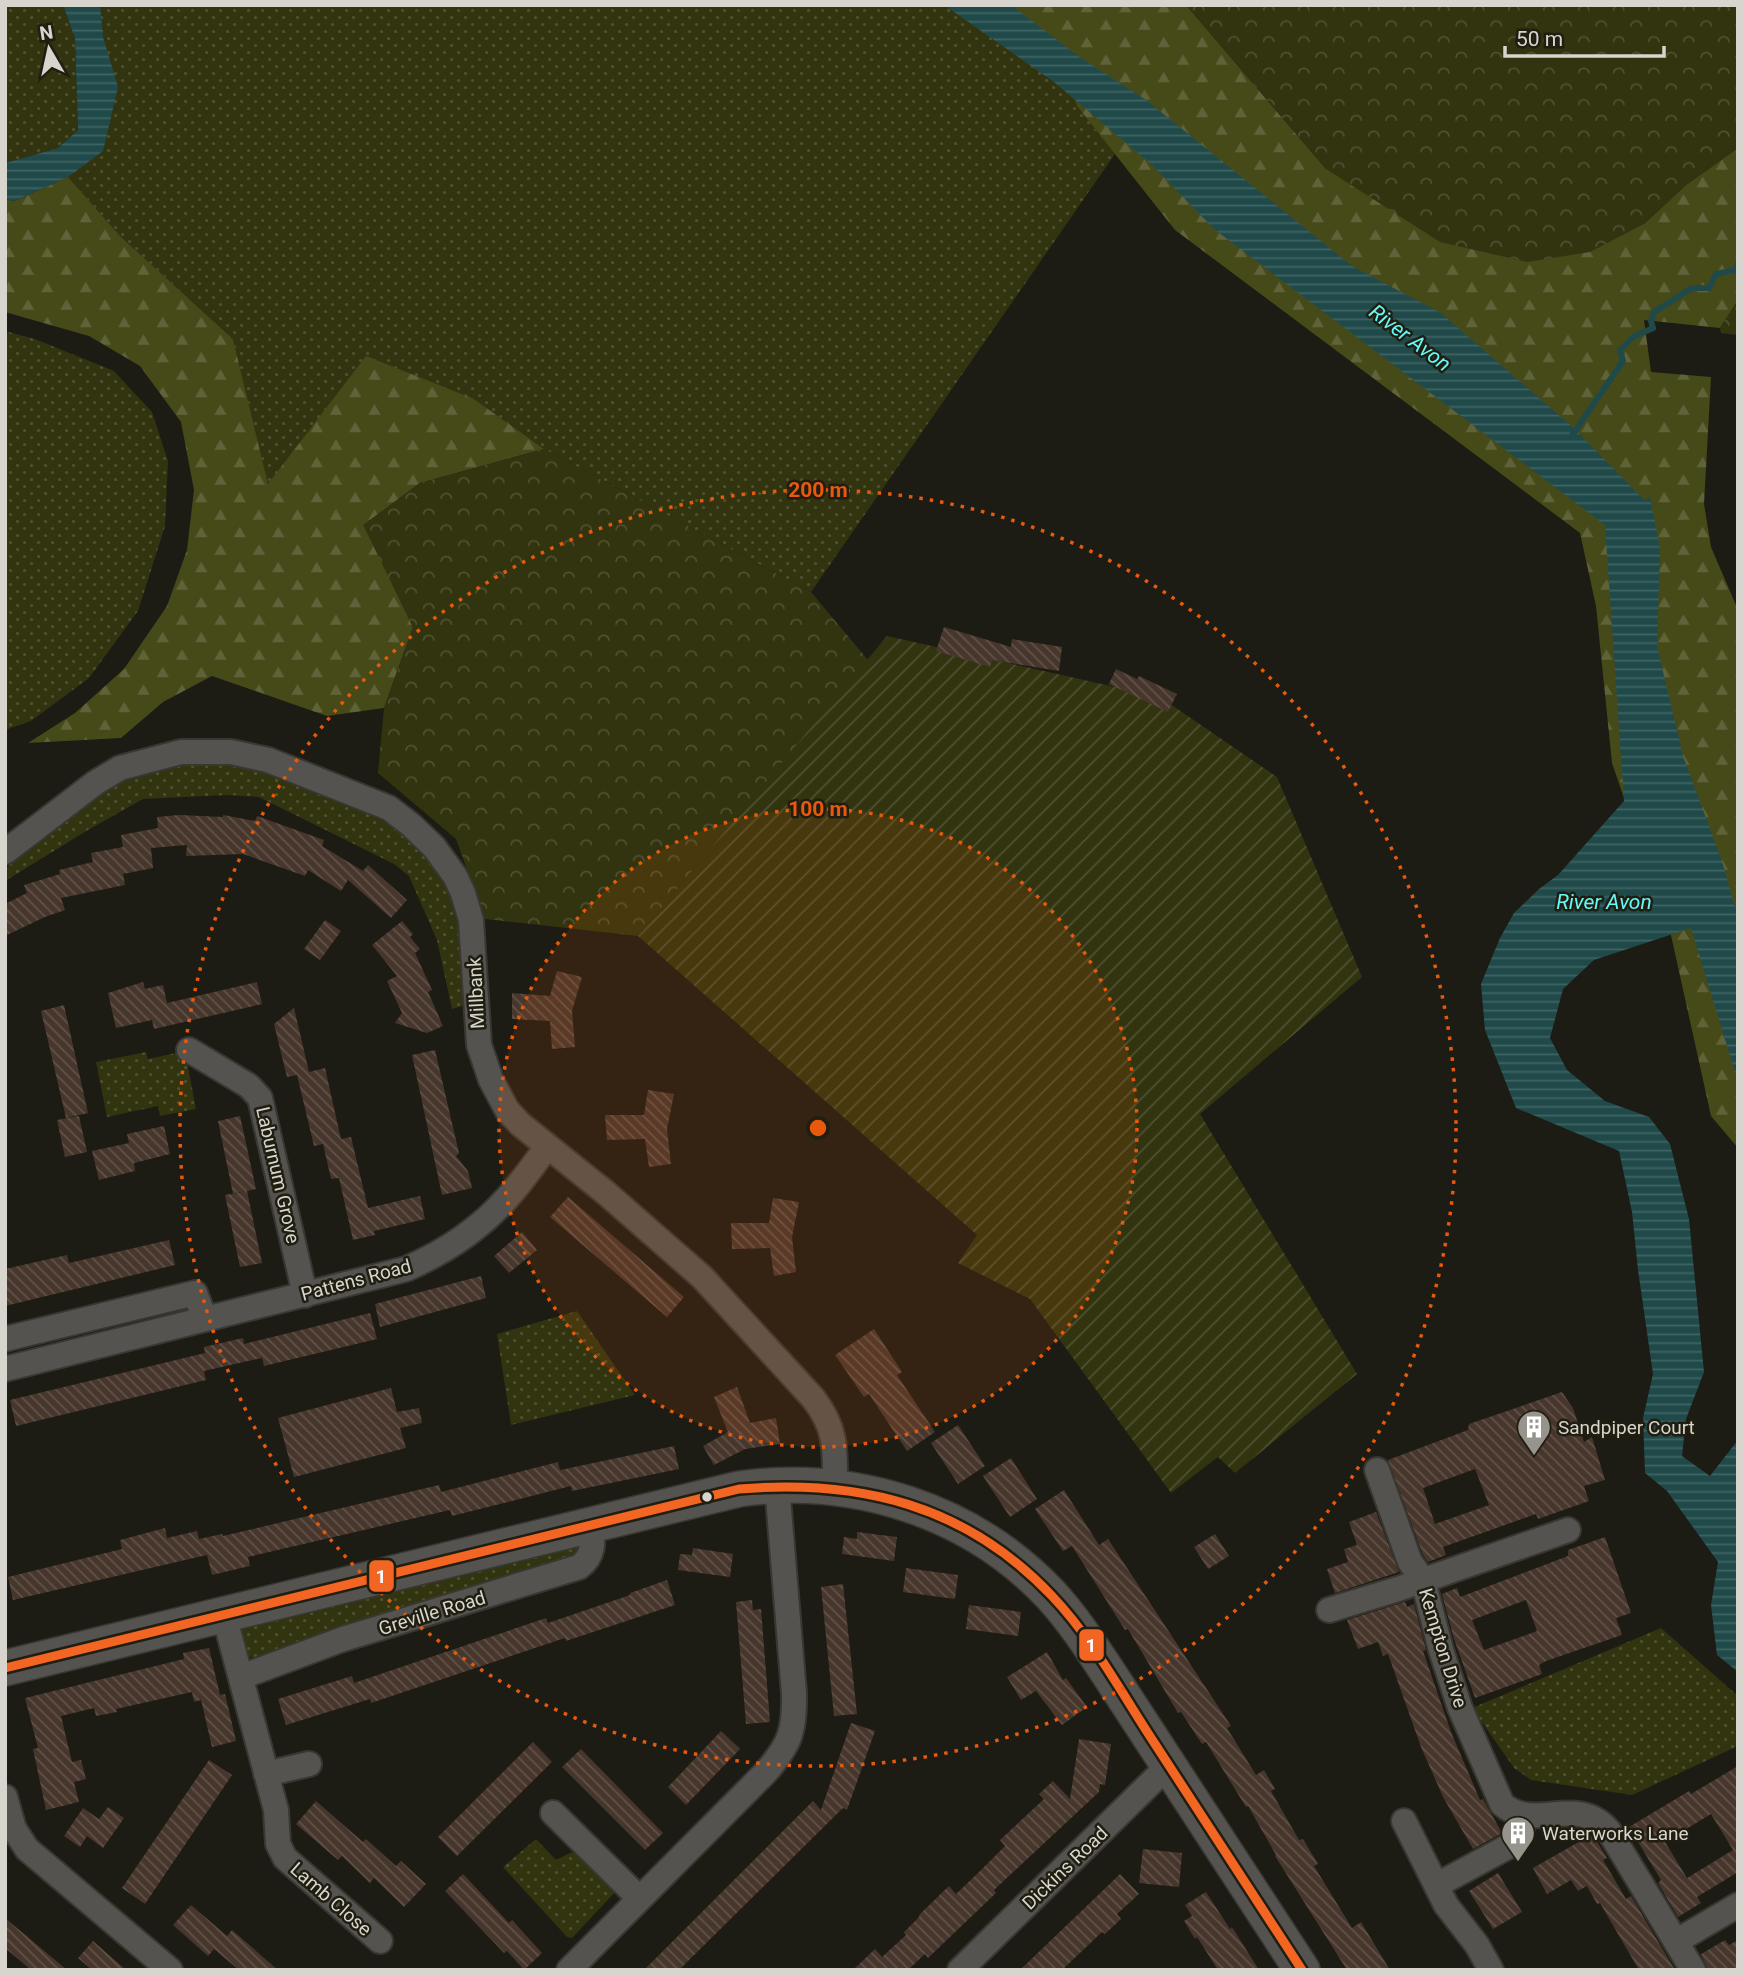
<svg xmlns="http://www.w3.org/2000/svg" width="1743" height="1975" viewBox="0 0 1743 1975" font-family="Roboto,sans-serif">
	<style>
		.grass { fill: url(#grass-dots) }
		.forest { fill: url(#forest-firs) }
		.park { fill: url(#park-crowns) }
		.garden { fill: url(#garden-furrows) }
		.water { fill: url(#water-rules) }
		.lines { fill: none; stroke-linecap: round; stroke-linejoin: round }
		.stream { stroke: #204a4a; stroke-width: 6 }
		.building { fill: url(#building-back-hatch); fill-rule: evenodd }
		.street-casing { stroke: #383732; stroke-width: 28 }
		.secondary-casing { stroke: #383732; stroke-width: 38 }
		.street { stroke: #54534f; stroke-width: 24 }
		.secondary { stroke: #54534f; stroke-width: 35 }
		.bus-1-casing { stroke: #201d11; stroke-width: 14 }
		.bus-1 { stroke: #f26522; stroke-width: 9 }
		.ring { fill: none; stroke: #e8590c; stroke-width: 3.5; stroke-dasharray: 3.5 7 }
		.bus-dot { fill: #d7d5cd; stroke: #201d11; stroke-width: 2.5 }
		.labels { text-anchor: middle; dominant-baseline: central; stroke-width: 5; stroke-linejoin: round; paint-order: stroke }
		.street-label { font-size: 19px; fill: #d7d5cd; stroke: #201d11 }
		.poi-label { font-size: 19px; fill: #d7d5cd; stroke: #201d11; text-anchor: start }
		.water-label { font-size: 21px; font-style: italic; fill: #64f9f9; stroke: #201d11 }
		.centre { fill: #e8590c; stroke: #201d11; stroke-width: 3.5 }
		.ring-label { font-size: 21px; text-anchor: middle; font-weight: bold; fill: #e8590c; stroke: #201d11; stroke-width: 5; stroke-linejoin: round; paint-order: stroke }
		.line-badge { stroke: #201d11; stroke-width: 2.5 }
		.badge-label { font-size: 19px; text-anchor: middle; font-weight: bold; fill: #fff }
	</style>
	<defs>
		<pattern id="grass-dots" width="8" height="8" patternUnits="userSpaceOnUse" patternTransform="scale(1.75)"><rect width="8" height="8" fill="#32340f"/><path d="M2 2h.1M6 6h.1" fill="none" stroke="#4f5031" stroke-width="1.8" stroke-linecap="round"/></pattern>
		<pattern id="forest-firs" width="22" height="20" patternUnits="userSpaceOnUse" patternTransform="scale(1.75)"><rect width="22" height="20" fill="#464a19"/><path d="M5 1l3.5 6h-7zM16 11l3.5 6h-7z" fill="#606339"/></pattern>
		<pattern id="park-crowns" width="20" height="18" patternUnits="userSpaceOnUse" patternTransform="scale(1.75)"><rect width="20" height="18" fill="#32340f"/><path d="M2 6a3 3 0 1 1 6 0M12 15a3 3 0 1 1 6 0" fill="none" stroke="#4f5031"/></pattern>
		<pattern id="garden-furrows" width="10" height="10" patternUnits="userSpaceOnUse" patternTransform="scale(1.75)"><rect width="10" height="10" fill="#32340f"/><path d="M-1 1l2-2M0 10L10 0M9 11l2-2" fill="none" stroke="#4f5031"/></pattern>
		<pattern id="water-rules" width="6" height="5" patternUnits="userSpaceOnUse" patternTransform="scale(1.75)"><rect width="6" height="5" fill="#204a4a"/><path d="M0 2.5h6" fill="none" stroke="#406363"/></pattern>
		<pattern id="building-back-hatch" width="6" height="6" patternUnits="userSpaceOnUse" patternTransform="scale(1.75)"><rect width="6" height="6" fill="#47362c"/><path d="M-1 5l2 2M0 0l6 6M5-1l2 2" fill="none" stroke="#615249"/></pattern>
	</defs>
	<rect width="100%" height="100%" fill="#1c1b14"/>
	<path class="grass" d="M5 5H63L75 38 78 130 58 148 5 163Z
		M79 5H985L1066 69 1077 106 1115 154 811 592 544 449 474 399 268 485 233 339 121 237 59 167 89 134Z
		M5 331 35 339 114 371 152 412 168 461 165 526 138 611 89 678 31 721 5 730Z
		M202 761 249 764 391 821 436 860 464 923 470 1004 452 1009 437 940 409 876 394 864 259 797 228 795 143 799 88 830 5 881V869L108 788 154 769Z
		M185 1051 196 1109 160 1116 158 1106 107 1117 96 1062 146 1052 148 1059Z
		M577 1311 635 1395 511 1425 497 1334Z
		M571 1540 578 1548V1555L258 1660 244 1654 236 1634 250 1622Z
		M1661 1628 1738 1696V1746L1632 1795 1531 1780 1514 1768 1472 1708Z
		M536 1839 556 1860 572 1852 579 1854 618 1889 572 1938 567 1937 503 1867Z"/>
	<path class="forest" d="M985 5H1186L1326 169 1644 224 1686 185 1738 148V300L1720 328 1644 320 1651 372 1711 377 1704 504 1711 547 1738 610V1148L1711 1116 1671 935 1612 763 1596 606 1580 533 1175 230 1077 106 1065 69Z
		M68 177 121 237 233 339 268 484 366 356 474 399 544 449 420 483 364 525 413 627 384 708 327 716 212 676 163 702 121 738 28 743 75 713 124 669 167 606 187 550 194 490 181 422 140 366 89 336 5 312V199L14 201Z"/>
	<path class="park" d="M1186 5H1738V148L1686 185 1644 224 1590 252 1527 262 1440 242 1326 169Z
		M1738 300V335L1721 333 1720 328Z
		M544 449 811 592 868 660 638 936 485 919 456 839 378 773 384 708 413 627 363 525 420 483Z"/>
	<path class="garden" d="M887 636 1160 697 1277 777 1362 977 1200 1114 1357 1374 1235 1473 1218 1457 1171 1493 1030 1299 958 1263 977 1235 638 936Z"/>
	<path class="water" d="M63 5H100L103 37 118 87 103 151 68 177 14 201 5 199V163L58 148 78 130 75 38Z
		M944 5H1011L1078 56 1146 100 1352 266 1441 313 1576 430 1644 500 1650 497 1660 548 1657 646 1683 756 1722 861 1738 918V1082L1691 928 1594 960 1563 989 1550 1038 1567 1070 1605 1101 1649 1117 1670 1144 1689 1219 1704 1372 1686 1419 1682 1456 1710 1476 1738 1440V1672L1717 1655 1711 1605 1718 1562 1667 1491 1645 1473 1643 1418 1653 1374 1638 1270 1632 1212 1619 1151 1516 1108 1485 1030 1481 984 1500 938 1514 913 1539 889 1558 875 1624 801 1605 525 1214 229 1153 166 1054 82Z"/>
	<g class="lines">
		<path class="stream" d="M1573 434 1623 361 1620 350 1633 337 1653 328 1651 321 1654 312 1692 288H1709L1716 274 1735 270 1738 264"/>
	</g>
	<path class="building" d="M944 627 1011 647 1012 639 1062 647 1059 671 992 660 990 667 936 651Z
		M1116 669 1137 679 1139 676 1177 694 1168 712 1109 684Z
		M179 815 223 817V815L255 821 257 816 324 840 322 846 363 871 368 865 407 900 391 918 348 880 341 891 308 870 305 876 243 854 186 856 187 845 151 848 153 868 123 874 125 885 61 898 65 910 45 917 5 936V904L27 893 24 885 60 874 59 870 93 862 91 853 123 847 121 835 158 828 157 817Z
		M325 920 341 931 320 960 304 949Z
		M402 921 413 934 410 937 420 949 415 953 432 990 428 992 443 1026 427 1033 395 1023 402 1013 387 981 397 976 372 945Z
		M557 971 582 977 572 1011 575 1047 552 1049 550 1021 512 1019V993L550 996Z
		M143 982 145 989 163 985 167 1003 257 982 262 1004 154 1029 152 1020 116 1028 108 993Z
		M64 1005 88 1113 66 1118 41 1011Z
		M294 1008 309 1072 325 1068 341 1139 351 1137 368 1208 420 1196 425 1219 374 1231 375 1235 353 1240 339 1178 331 1179 323 1144 314 1146 297 1075 287 1077 274 1024Z
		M435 1050 459 1153 456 1156 468 1171 472 1188 442 1195 412 1055Z
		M648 1090 674 1094 667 1129 671 1164 649 1167 645 1139 607 1140 605 1115H644Z
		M79 1116 87 1152 65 1157 57 1120Z
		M240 1116 256 1189 233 1194 218 1121Z
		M164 1126 170 1154 134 1163 135 1171 99 1180 92 1151 129 1143 127 1134Z
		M247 1191 262 1263 240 1267 225 1195Z
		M568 1197 684 1297 667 1317 550 1217Z
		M773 1198 799 1202 792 1237 796 1272 774 1276 770 1248 732 1249 731 1223H769Z
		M522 1232 537 1250 509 1273 494 1256Z
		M169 1240 175 1265 5 1306V1269L67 1255 69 1263Z
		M481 1276 486 1298 380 1327 375 1304Z
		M370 1313 377 1339 264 1366 262 1358 204 1371 206 1380 16 1426 10 1400 205 1353 204 1347 243 1338 244 1344Z
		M874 1329 902 1372 897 1375 935 1432 907 1451 869 1394 864 1397 835 1355Z
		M737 1387 750 1423 776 1418 780 1444 745 1449 714 1465 703 1446 728 1432 714 1397Z
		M391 1388 397 1412 419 1408 422 1423 400 1428 406 1448 294 1477 278 1418Z
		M1562 1392 1573 1408 1584 1442 1592 1437 1605 1480 1584 1486 1589 1501 1538 1519 1536 1514 1443 1547 1446 1555 1428 1562 1423 1555 1388 1460 1468 1430 1469 1424ZM1475 1469 1489 1505 1435 1524 1423 1488Z
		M958 1425 985 1466 958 1484 931 1443Z
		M674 1446 679 1469 572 1491 571 1486 452 1516 450 1510 248 1557 250 1566 212 1575 207 1555 13 1600 8 1577 122 1549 120 1540 165 1528 167 1538 197 1531 199 1539 222 1534 223 1536 439 1485 441 1492 558 1462 560 1470Z
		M1011 1458 1037 1499 1010 1517 983 1476Z
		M1064 1490 1099 1545 1108 1539 1231 1726 1227 1728 1256 1775 1264 1770 1275 1789 1271 1791 1299 1840 1303 1839 1318 1864 1314 1866 1352 1928 1361 1922 1390 1970H1347L1275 1856 1276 1855 1248 1806 1246 1807 1206 1742 1202 1744 1181 1712 1178 1713 1128 1629 1125 1630 1072 1546 1063 1551 1035 1509Z
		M1376 1512 1399 1572 1335 1593 1327 1569 1348 1562 1344 1549 1357 1545 1349 1522Z
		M857 1532 897 1537 894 1561 842 1554 844 1537 857 1539Z
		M1215 1534 1229 1556 1208 1569 1194 1547Z
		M1605 1537 1631 1613 1616 1618 1622 1635 1546 1661 1539 1665 1542 1674 1475 1698 1454 1639 1442 1594 1457 1588 1460 1597 1568 1556V1550ZM1526 1600 1537 1631 1484 1650 1472 1620Z
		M693 1548 733 1554 730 1577 678 1570 680 1554 692 1555Z
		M906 1568 958 1575 955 1599 903 1592Z
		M667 1580 675 1605 566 1641 565 1638 371 1703 370 1699 286 1725 278 1699 352 1676 354 1683 546 1618 548 1623 630 1595V1593Z
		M843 1584 857 1714 834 1716 821 1587Z
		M752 1600 753 1610 761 1609 770 1722 746 1724 736 1602Z
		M1405 1602 1407 1607 1414 1604 1426 1650 1423 1651 1451 1732 1480 1800 1483 1799 1502 1833 1473 1849 1443 1797 1421 1747 1388 1654 1383 1656 1378 1642 1358 1649 1347 1620Z
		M969 1605 1021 1612 1018 1636 966 1629Z
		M209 1648 220 1695 225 1694 236 1741 212 1747 201 1700 194 1702 192 1692 116 1709 117 1712 96 1716 94 1708 61 1716 72 1762 81 1760 86 1779 74 1782 79 1802 46 1810 33 1749 38 1748 25 1698 184 1659 183 1653Z
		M1047 1652 1063 1680 1066 1678 1087 1707 1062 1725 1036 1691 1021 1700 1007 1677Z
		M851 1723 875 1731 847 1810 843 1808 679 1970H644L813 1801 821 1810Z
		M721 1731 740 1749 686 1805 668 1787Z
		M1079 1739 1111 1744 1105 1785 1100 1784 1099 1792 994 1890 996 1893 928 1958 925 1954 908 1970H853L875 1949 882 1957 906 1935 904 1932 919 1917 920 1914 949 1886 956 1894 980 1871 1005 1846 1000 1840 1044 1799 1039 1794 1053 1781 1070 1799Z
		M533 1742 552 1762 457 1856 438 1837Z
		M581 1749 663 1833 645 1850 562 1767Z
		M209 1760 232 1775 145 1904 122 1888Z
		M1738 1766V1872L1697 1897 1701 1903 1678 1917 1658 1883 1661 1880 1629 1827 1689 1791 1691 1794ZM1711 1814 1733 1850 1687 1878 1665 1842Z
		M316 1801 363 1842 366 1839 396 1866 401 1861 426 1884 404 1907 374 1878 370 1883 342 1856 338 1860 296 1824Z
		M108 1807 124 1818 103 1848 87 1836 80 1847 64 1836 83 1808 99 1819Z
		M1591 1835 1596 1840 1607 1858 1603 1860 1626 1899 1631 1896 1675 1970H1639L1600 1903 1597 1904 1587 1886 1578 1891 1571 1880 1547 1894 1533 1868Z
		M1143 1849 1182 1853 1179 1887 1139 1883Z
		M1498 1873 1522 1912 1493 1929 1469 1891Z
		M463 1874 509 1923 512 1920 542 1953 524 1970 507 1951 504 1953 445 1891Z
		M1120 1874 1139 1894 1117 1914 1121 1919 1105 1934 1102 1932 1062 1970H1020Z
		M1206 1892 1230 1929 1232 1927 1259 1970H1218L1197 1937 1195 1939 1184 1921 1192 1916 1185 1905Z
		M191 1905 227 1936 232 1930 278 1970H239L214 1949 208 1956 173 1925Z
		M5 1918 67 1970H31L5 1948Z
		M1725 1940 1729 1945 1738 1940V1970H1708L1701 1954Z
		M93 1941 126 1970H92L78 1958Z"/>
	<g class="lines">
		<g class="street-casing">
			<path id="street" d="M5 852 95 783 120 768 181 752H231L268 760 389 808 411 825 434 847 455 876 463 893 471 920 479 1045 491 1080 507 1110 520 1124 606 1193 702 1277 813 1398C837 1429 835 1449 835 1487
				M189 1050 249 1086 260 1098 305 1295
				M5 1339 195 1293 205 1319
				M5 1369 406 1269C445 1252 479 1230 507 1198 522 1182 534 1164 547 1147
				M1377 1470 1410 1562 1423 1580 1441 1650 1460 1708 1502 1804C1534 1833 1577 1793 1609 1831L1693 1970
				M1329 1610 1398 1589 1568 1530
				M224 1615 276 1810 278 1844 285 1858 380 1941
				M241 1677 343 1639 579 1567C594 1556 594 1542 590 1525
				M266 1774 309 1764
				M5 1797 14 1829 27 1849 170 1970
				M553 1813 639 1898
				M1404 1821 1446 1905 1477 1945 1491 1970
				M1437 1885 1513 1844 1522 1828V1815
				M1677 1941 1738 1905
				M569 1970 766 1772C790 1744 795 1731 794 1693L777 1485
				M960 1970 1169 1765"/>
		</g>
		<g class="secondary-casing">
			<path id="secondary" d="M5 1668 739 1489C854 1473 971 1510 1051 1595 1074 1620 1093 1650 1111 1677L1302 1970"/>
		</g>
		<use href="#street" class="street"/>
		<use href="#secondary" class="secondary"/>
		<g class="bus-1-casing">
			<path id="bus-1" d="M5 1668 739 1489C860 1479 966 1505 1052 1596 1093 1639 1122 1694 1155 1744 1204 1819 1253 1894 1302 1970"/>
		</g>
		<use href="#bus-1" class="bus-1"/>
	</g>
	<circle cx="818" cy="1128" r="319" fill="#e8590c" fill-opacity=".12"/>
	<g class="ring">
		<circle cx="818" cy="1128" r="319"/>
		<circle cx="818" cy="1128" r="638"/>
	</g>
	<defs>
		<g id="building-pin" transform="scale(1.75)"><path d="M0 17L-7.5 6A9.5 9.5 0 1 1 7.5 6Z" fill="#96948c" stroke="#201d11"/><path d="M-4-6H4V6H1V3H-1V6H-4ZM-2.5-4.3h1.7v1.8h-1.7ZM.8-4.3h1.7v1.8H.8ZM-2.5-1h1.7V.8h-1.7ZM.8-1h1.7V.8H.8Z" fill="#fff"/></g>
	</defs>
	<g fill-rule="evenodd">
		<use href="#building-pin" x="1534" y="1427"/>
		<use href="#building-pin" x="1518" y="1833"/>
	</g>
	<circle class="bus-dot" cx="707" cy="1497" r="6"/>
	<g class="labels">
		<g class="street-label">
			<text transform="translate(476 993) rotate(-93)">Millbank</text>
			<text transform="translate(278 1175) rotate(77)">Laburnum Grove</text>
			<text transform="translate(356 1280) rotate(-15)">Pattens Road</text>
			<text transform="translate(432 1613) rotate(-17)">Greville Road</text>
			<text transform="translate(1443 1648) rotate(73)">Kempton Drive</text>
			<text transform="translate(1065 1868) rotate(-44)">Dickins Road</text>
			<text transform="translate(331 1899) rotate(41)">Lamb Close</text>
		</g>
		<g class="poi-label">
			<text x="1558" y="1427">Sandpiper Court</text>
			<text x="1542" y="1833">Waterworks Lane</text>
		</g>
		<g class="water-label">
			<text transform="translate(1410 338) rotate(37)">River Avon</text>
			<text x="1604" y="902">River Avon</text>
		</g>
	</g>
	<circle cx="818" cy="1128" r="10" class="centre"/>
	<g class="ring-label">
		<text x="818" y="497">200 m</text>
		<text x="818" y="816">100 m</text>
	</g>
	<g class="line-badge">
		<rect x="368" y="1559" width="27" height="34" rx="7" fill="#f26522"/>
		<rect x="1078" y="1628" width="27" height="34" rx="7" fill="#f26522"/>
	</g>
	<g class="badge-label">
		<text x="381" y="1583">1</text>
		<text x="1091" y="1652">1</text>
	</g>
	<rect width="1743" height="1975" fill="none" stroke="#d7d5cd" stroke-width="14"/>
	<g transform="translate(49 49) rotate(351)" stroke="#201d11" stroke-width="5" paint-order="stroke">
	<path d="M0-5L12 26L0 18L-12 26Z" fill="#d7d5cd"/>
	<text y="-10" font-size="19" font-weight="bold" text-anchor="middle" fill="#d7d5cd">N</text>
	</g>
	<path d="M1505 46v10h159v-10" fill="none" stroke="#d7d5cd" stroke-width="3.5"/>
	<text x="1516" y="46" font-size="21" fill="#d7d5cd" stroke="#201d11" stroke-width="5" paint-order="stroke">50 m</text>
</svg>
